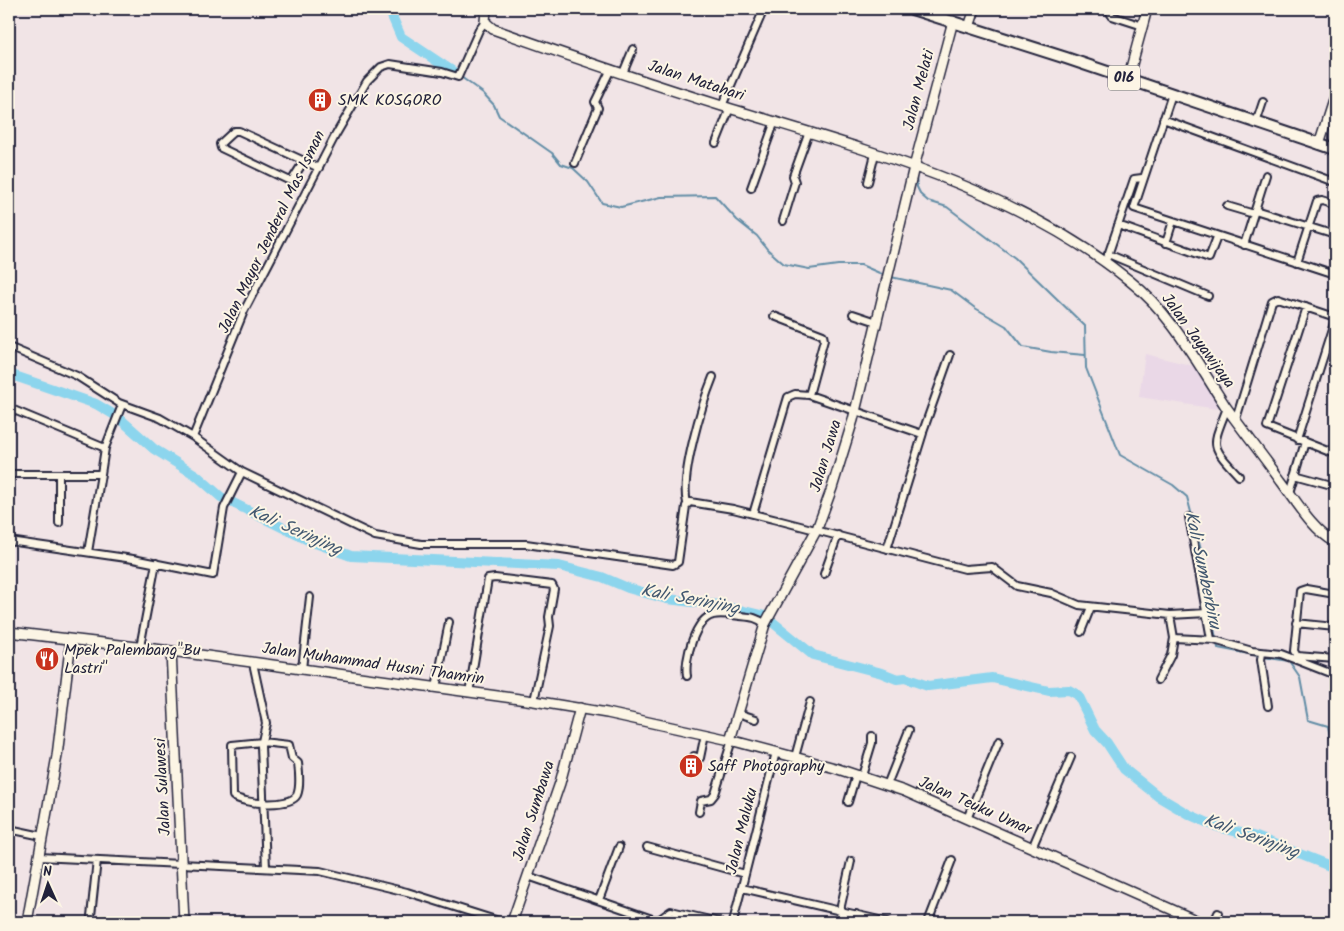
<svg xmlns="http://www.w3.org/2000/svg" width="1344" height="931" viewBox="0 0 1344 931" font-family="Kalam,sans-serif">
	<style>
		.built { fill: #ead8e7 }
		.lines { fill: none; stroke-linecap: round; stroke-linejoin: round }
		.stream { stroke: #628da6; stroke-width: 2 }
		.river { stroke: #8cd5ed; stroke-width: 10 }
		.minor-casing { stroke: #22223b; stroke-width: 10 }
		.tertiary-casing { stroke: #22223b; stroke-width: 12 }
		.secondary-casing { stroke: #22223b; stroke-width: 12 }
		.primary-casing { stroke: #22223b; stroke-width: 14 }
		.minor { stroke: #fcf5e5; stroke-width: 6 }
		.tertiary { stroke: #fcf5e5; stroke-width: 9 }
		.secondary { stroke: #fcf5e5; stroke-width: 9 }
		.primary { stroke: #fcf5e5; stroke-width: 10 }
		.labels { text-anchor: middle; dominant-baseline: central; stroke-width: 4; stroke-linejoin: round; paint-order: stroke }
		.shield { fill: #fcf5e5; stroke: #63616e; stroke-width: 1 }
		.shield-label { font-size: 15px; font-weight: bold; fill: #22223b }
		.street-label { font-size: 16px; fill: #22223b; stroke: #fcf5e5 }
		.poi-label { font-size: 16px; fill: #22223b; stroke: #fcf5e5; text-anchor: start }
		.water-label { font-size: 18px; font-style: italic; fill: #425870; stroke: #fcf5e5 }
	</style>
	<rect width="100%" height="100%" fill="#f1e4e6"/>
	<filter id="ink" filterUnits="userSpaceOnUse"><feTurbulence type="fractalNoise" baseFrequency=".02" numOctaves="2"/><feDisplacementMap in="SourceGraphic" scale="10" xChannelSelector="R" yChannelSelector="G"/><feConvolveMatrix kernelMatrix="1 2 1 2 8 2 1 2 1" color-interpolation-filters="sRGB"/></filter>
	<g filter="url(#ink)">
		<path class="built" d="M1145 354 1198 367 1220 398 1217 409 1139 397Z"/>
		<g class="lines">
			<path class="stream" d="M461 77 483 93 494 105 499 116 552 153 561 164 573 168 588 182 602 203 621 207 661 197 715 196 737 220 757 236 767 249 784 264 809 269 838 265H861L884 275
				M916 175 917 187 921 195 928 201 947 207 1015 258 1085 326 1086 368 1120 455 1173 485 1187 497 1201 550 1205 585 1218 648 1259 656
				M891 277 951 290 975 308 1006 326 1023 347 1051 352 1085 355
				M1263 657 1289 661 1300 677 1308 720 1328 726 1330 736 1335 742"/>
			<path class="river" d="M389 9 401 37 455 73
				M9 374 96 404 118 417 154 449 196 475 221 497 310 541 351 556 559 566 602 577 628 588 667 599 719 605 765 616 813 655 882 673 897 679 905 678 928 686 992 678 1049 691 1069 690 1078 695 1095 730 1107 743 1124 769 1159 797 1188 814 1215 826 1256 837 1335 868"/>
			<g class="minor-casing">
				<path id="minor" d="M1109 11 1112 16 1143 26
					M623 73 633 49
					M1172 94 1134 208 1335 274
					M722 106 764 9
					M1163 119 1335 182
					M1256 123 1263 102
					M234 131H239L304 161 292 180H288L221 148 220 144Z
					M716 143 730 108
					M304 161 319 168
					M575 163 598 108 595 102 611 69
					M868 182 875 154
					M751 188 775 121
					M1227 206 1254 214
					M1255 210 1266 175
					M783 221 795 182 793 176 809 132
					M1118 225 1209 258 1217 237
					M1166 243 1173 221
					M1244 245 1255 210 1335 235
					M1108 254 1208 296
					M1107 258 1134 179 1142 178
					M1297 262 1317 201 1322 200 1335 204
					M1306 307 1267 427 1335 454
					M853 314 877 322
					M774 316 823 335 824 340 809 395
					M9 347 77 376 119 403 160 418 193 437 242 472 375 536 421 544H526L673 565 678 562 686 506 690 502 733 509 781 521 965 569 992 567 1017 586 1051 593 1079 605 1170 615 1207 613
					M9 408 105 448 101 474
					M1227 408C1212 447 1209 444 1239 476
					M1236 419 1272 301 1278 298 1332 316 1335 320 1297 440
					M193 437 244 311 335 136 367 81 381 67 390 64 442 72 458 77 479 30 485 22
					M105 448 122 405
					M9 474H101L88 552
					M59 474V523
					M1295 475 1335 486
					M1290 493 1305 442
					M687 503C680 476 702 404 713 377
					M753 514 788 397 795 394 809 395 922 434 950 355
					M1189 517 1211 639
					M9 541 133 559 213 575 224 508 242 472
					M887 549 923 433
					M824 574 838 535
					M1335 594 1306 589 1300 591 1294 651 1297 656 1335 659
					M1170 615 1174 638 1214 640 1252 651 1281 654 1335 675
					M1296 623 1335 627
					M1081 632 1091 607
					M140 647 156 563
					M1262 653 1261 660 1268 706
					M253 663 266 723 261 746 266 868
					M302 669 310 597
					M687 676C684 660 695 619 713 615 721 613 732 615 740 616 750 617 757 617 765 624
					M1158 680 1171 655 1174 638
					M436 688 449 622
					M469 693 488 579 495 578 552 585 554 589 549 617 550 626 534 701
					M738 713 756 719
					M262 742 289 745 292 758 298 763C299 772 301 786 297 795 290 808 243 804 233 796L232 745Z
					M694 756 700 758 705 734
					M795 757 810 702
					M862 776 872 743V736
					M887 785 909 730
					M848 802 856 775
					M699 812 701 801 711 799 715 794 732 740
					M967 819 999 741
					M9 829 42 836
					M647 847 745 874
					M1032 848 1071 757
					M39 857 320 871 407 892 502 922
					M528 876 655 920 660 919 671 911 719 922
					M742 888 888 922
					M599 900 619 847
					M840 910 851 861
					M91 916 97 860
					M733 922 776 752
					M838 922 842 910
					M853 922 856 914
					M928 922 952 860
					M1214 922 1218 913"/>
			</g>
			<g class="tertiary-casing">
				<path id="tertiary" d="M486 9 485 22 493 29C569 56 645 82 722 106 862 149 1014 187 1130 281 1172 314 1197 363 1226 407 1244 432 1263 456 1281 481 1297 502 1312 529 1335 542
					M969 27 975 9
					M1128 79 1147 9
					M1319 144 1335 94
					M171 651 184 922
					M730 740 765 624 817 529 832 488 853 420 914 167 953 21
					M27 922 57 756 71 640
					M512 922 560 783 580 708"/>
			</g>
			<g class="secondary-casing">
				<path id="secondary" d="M9 632 171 651 534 701 607 713 730 740 835 768 904 791 1200 922"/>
			</g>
			<g class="primary-casing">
				<path id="primary" d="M912 9 1066 58 1335 149"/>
			</g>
			<use href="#minor" class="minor"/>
			<use href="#tertiary" class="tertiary"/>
			<use href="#secondary" class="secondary"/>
			<use href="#primary" class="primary"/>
		</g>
	</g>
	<defs>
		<g id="building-disc" transform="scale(1.25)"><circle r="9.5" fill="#c8321e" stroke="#fcf5e5"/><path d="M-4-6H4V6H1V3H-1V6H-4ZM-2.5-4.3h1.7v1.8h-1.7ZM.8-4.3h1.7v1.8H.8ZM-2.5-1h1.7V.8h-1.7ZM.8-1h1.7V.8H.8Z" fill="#fff"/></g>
		<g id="restaurant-disc" transform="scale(1.25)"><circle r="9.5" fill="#c8321e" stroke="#fcf5e5"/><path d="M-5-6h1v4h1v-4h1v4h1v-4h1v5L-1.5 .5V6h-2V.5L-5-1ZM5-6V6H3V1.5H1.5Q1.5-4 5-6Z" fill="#fff"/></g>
	</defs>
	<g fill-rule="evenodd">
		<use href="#building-disc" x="320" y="100"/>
		<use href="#restaurant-disc" x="47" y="659"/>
		<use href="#building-disc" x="691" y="766"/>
	</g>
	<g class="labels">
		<rect class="shield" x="1108" y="65.5" width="32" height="25" rx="4"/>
		<g class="shield-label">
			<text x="1124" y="78">016</text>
		</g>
		<g class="street-label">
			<text transform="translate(696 81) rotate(18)">Jalan Matahari</text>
			<text transform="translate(919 90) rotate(-75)">Jalan Melati</text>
			<text transform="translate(272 232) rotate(-64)">Jalan Mayor Jenderal Mas Isman</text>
			<text transform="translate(1198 341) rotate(54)">Jalan Jayawijaya</text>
			<text transform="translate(826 456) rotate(-73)">Jalan Jawa</text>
			<text transform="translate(373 664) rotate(8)">Jalan Muhammad Husni Thamrin</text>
			<text transform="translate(163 787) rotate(-93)">Jalan Sulawesi</text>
			<text transform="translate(975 806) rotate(24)">Jalan Teuku Umar</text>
			<text transform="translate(534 811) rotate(-72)">Jalan Sumbawa</text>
			<text transform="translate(742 831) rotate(-76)">Jalan Maluku</text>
		</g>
		<g class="poi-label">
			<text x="338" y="100">SMK KOSGORO</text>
			<text x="64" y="650">Mpek Palembang"Bu<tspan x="64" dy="18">Lastri"</tspan></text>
			<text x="708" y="766">Saff Photography</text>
		</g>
		<g class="water-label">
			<text transform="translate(295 531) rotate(24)">Kali Serinjing</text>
			<text transform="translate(1202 570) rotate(78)">Kali Sumberbiru</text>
			<text transform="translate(690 600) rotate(11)">Kali Serinjing</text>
			<text transform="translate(1251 837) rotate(20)">Kali Serinjing</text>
		</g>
	</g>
	<rect width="1344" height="931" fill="none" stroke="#fcf5e5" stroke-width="30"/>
	<rect x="15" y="15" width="1314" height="901" fill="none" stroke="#22223b" stroke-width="2" filter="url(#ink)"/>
	<g transform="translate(48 884) rotate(357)" stroke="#fcf5e5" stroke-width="4" paint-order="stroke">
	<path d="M0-4L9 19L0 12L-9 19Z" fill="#22223b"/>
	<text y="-8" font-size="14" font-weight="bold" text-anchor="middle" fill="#22223b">N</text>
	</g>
</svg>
